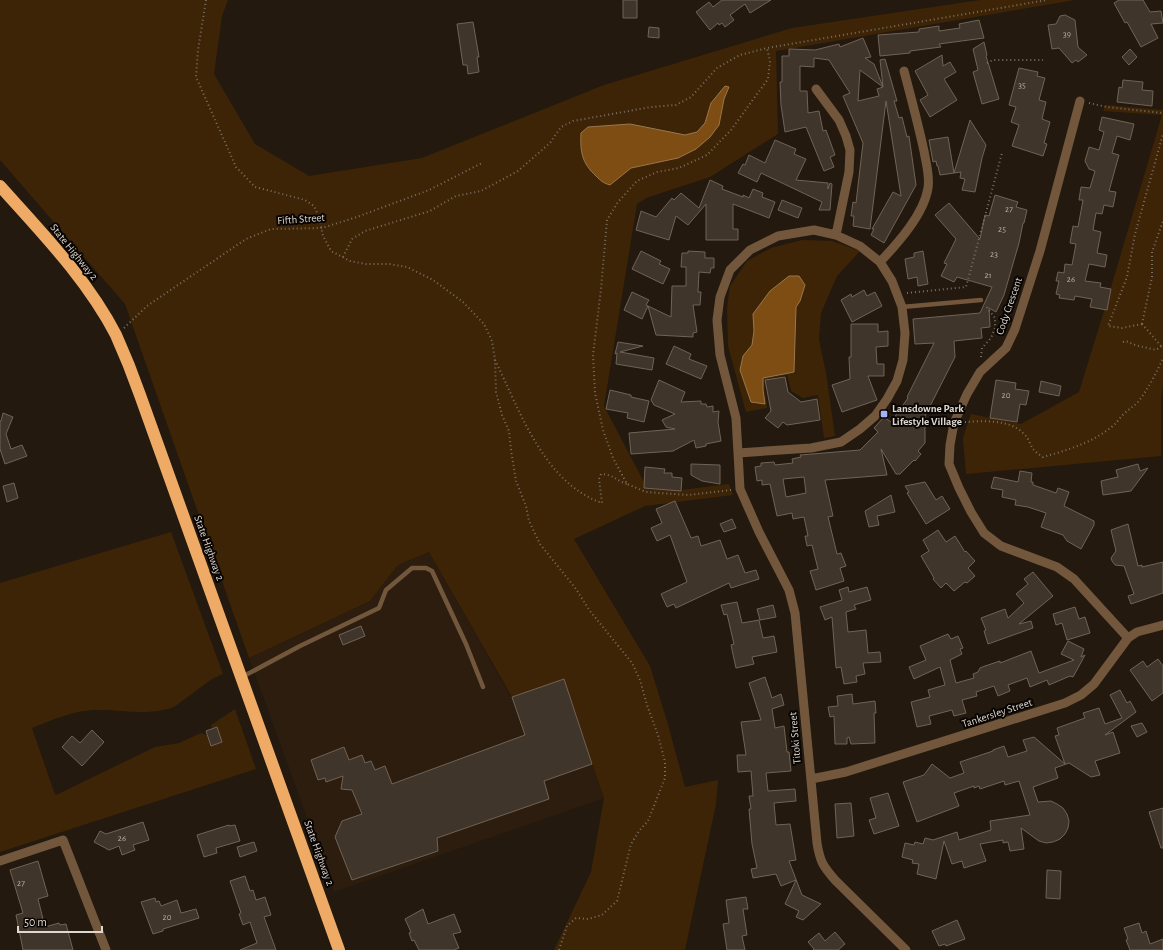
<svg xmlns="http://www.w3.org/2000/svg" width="1163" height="950" viewBox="0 0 1163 950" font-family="'Alegreya Sans',sans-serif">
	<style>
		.built { fill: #2c1d0e }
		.green { fill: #3e2406 }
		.water { fill: #7d4d13; stroke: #9a774c }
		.building { fill: #40352a; stroke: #706357; fill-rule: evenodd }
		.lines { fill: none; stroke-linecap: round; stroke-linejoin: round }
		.path { stroke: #797067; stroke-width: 2; stroke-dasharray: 1 3; stroke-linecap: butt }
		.lane { stroke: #72573c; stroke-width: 4.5 }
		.street { stroke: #72573c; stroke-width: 9 }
		.highway { stroke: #efab65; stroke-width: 12 }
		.poi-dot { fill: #a4b2fc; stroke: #090503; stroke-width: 1.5 }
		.labels { text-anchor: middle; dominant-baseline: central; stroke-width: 4; stroke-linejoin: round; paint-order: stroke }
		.number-label { font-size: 9px; fill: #b7afa7 }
		.street-label { font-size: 11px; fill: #dfd8d1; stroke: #090503 }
		.poi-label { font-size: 11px; font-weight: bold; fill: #dfd8d1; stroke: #090503; text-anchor: start }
	</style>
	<rect width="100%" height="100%" fill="#23190e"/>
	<path class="built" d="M429 552 511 697 564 679 604 798 334 892 249 658 370 601 398 565Z"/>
	<path class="green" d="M0 0H228L222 16 214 74 255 144 309 176 422 158 604 85 792 28 980 0H1075L776 51 778 134 710 177 646 198 637 204 604 406 644 482 681 490 729 484 733 495 645 506 574 539 650 666 667 721 685 787 718 780 716 804 685 950H554L591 872 604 798 564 680 512 697 429 552 398 565 370 601 249 658 125 304 0 160Z
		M1106 105 1163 110V383L1161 400V456L966 474 963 438 971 414 1021 424 1079 392 1104 311 1162 115 1103 111Z
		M802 240 832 241 860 251 837 276 821 313 819 340 826 373 835 436 824 438 818 395 803 398 791 391 787 375 764 380 767 408 746 412 728 346 727 308 730 286 747 261 771 248Z
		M171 532 223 674 212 679 174 707C146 717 122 709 94 710 72 711 52 720 32 728L54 792 56 795 155 747 179 743 201 733 207 735 211 746 222 742 217 727 212 729 211 725 235 709 256 769 0 852V583Z"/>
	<path class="water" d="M725 86 729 87 724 99 719 125 710 137 696 149 678 158 631 168 610 185C603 183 601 181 596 176 582 163 580 152 581 133L588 127 630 124 685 135 697 132 705 123 711 103Z
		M789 276H799L805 285 800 301 796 307 794 372 763 378V390L765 404 751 402 740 370 743 356 752 345 754 331 753 314 770 291Z"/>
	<path class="building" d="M623 0H637V18H623Z
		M722 0H771L750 13 745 4 730 15 734 20 725 27 722 23 719 25 718 23 710 30 696 12 709 2 713 7Z
		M1119 0H1143L1150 12 1161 11 1163 23 1151 24 1158 38 1141 47 1127 22 1125 23 1114 3Z
		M1065 15 1075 20 1078 47 1087 55 1078 62 1076 60 1072 63 1059 48 1052 49 1048 25 1056 24 1060 16Z
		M979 20 984 38 939 44 941 47 910 51V53L880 56 878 35 919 32V29L939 26V31L960 28 959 24Z
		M473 22 479 57H477L479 72 468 74 467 65H463L457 24Z
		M649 27 659 28V38L648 37Z
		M863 38 871 57 865 58 874 64 883 87 860 70 858 101 879 96 877 89 883 87 880 60 885 59 897 101H894L899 118 902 117 907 137 909 136 916 185 884 243 871 235 874 229H872L893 192 901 196 886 101 870 229 853 226 854 216H851L853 202 856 203 863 143 843 96 850 93 829 60 814 58V67L800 66V91H807L808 113 819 111 823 131 826 130 835 155 830 157 834 167 824 171 806 127 785 132 781 105 780 82H782V56H789V49L815 50 839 44 840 47Z
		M984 42 987 55 986 56 999 99 982 104 973 72 978 70 973 49Z
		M1130 49 1137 57 1129 65 1122 57Z
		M942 55 943 66 950 62 956 72 944 79 957 100 930 117 920 100 928 95 915 71Z
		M1019 68 1038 72 1037 76 1045 78 1039 100 1046 102 1042 119 1050 122 1044 143 1047 144 1043 156 1012 146 1019 125 1011 122 1016 107 1009 105Z
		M1123 80 1143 82 1142 90 1153 91 1152 106 1117 102 1119 87 1122 88Z
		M1102 117 1134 124 1130 140 1117 136 1112 153 1119 155 1109 191 1116 192 1113 207 1104 205 1102 214 1096 213 1093 230 1101 232 1097 253 1107 255 1105 267 1089 264 1085 281 1101 283 1100 287 1111 289 1107 310 1090 307 1092 299 1075 296 1074 300 1059 298 1060 295 1056 294 1059 281H1056L1058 272 1064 273 1065 264 1072 265 1076 244 1070 243 1073 226 1078 227 1083 200H1079L1081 187 1090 188 1095 171 1089 169 1085 161 1089 147 1099 150 1104 132 1099 130Z
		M970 120 986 145 982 158 975 192 962 190 965 179 960 178 961 172 954 173Z
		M948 137 954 173 940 175 938 166H937L936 161 933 162 929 140Z
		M775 140 796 149 794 154 806 159 796 180 828 183V189L830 183 832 184 830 210H819L822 202 761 173 757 182 738 173 743 164 745 165 749 155 765 163Z
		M710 180 723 186 722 189 743 197V195L749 198 753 189 763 193 762 197 775 202 769 218 733 204V229H738V240H706V204L688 225 676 216 669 240 636 230 641 211 656 217 672 198 674 200 681 193 699 208Z
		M995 195 1018 202 1016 207 1027 210 1024 223H1023L1019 243 1004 295 996 312 989 308 990 327 981 328 982 338 954 341 955 357 925 416V443L918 451 921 454 915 461 914 460 900 474H896L881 449 887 475 825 480 833 516 828 517 837 554 841 553 846 566 840 568 844 581 816 590 810 571 818 569 812 545 807 546 805 536H808L804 517 793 519 792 513 777 516 770 484 762 485V480L757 481 755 467 761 466V463L774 462 775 465 793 463 792 459 801 457 800 455 860 450 878 432 874 428 884 417 891 422 908 398 907 397 934 343 915 344 913 319 980 313 992 287 957 277 954 282 941 276 947 264 944 263 956 239 935 215 949 203 980 239 985 215 989 216ZM804 477 806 493 786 497 783 479Z
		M782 200 802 208 798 218 778 210Z
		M641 251 661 261 659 264 670 269 663 284 632 269Z
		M688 251 705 252V258H714V268H711L710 273 699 272 698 292H701L700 305H693L697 332 693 333V337L656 335 648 306 642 319 624 310 632 292 649 300 646 305 671 317 672 286H686V267H681L682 253H688Z
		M923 251 928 284 918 286 917 277 908 279 905 259 914 257V253Z
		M864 290 867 296 875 292 882 306 852 322 841 300 851 294 852 297Z
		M851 324H878V332L888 331V346L876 347 877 364H884V376H868L877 400 842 412 832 385 850 379 849 357H851Z
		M618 342 643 346 620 352 654 358 652 370 616 364 617 353 615 354Z
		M674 346 691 354 689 359 707 366 701 379 666 364Z
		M785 377 788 392 801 402 817 399 820 420 787 425 783 422 778 428 765 418 771 411 765 380Z
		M659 380 685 392 681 402 701 401V404H706L707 407 713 406V412L719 411 718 422 721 441 706 444V446L696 448 694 440 673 451 631 454 629 433 675 429 666 427 662 420 675 414 654 405 651 400Z
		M996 380 1016 383 1015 389 1029 391 1026 405 1020 404 1017 422 990 418Z
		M1041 381 1061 386 1059 396 1039 392Z
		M610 390 631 395V397L649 401 644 422 627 418 628 413 606 409Z
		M3 413 13 417 6 434 11 449 22 445 27 456 5 464 0 449V421H1Z
		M691 464 720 465V484L702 481 691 475Z
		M1138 464 1140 471 1148 468 1131 491 1103 495 1101 481 1118 477 1116 470Z
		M645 467 665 469 664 473H672V477L682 478 681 491 644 488Z
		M1020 471 1032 473 1031 482H1033V485L1056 493 1058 488 1069 492 1064 506 1094 521V525L1081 549 1067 541 1063 535 1041 527 1046 513 1028 507 1015 505 1016 500 1002 497 1003 490 991 488 994 477 1018 482Z
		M925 482 936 500 942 496 950 509 926 524 907 493 909 492 905 486Z
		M14 483 18 498 7 502 3 486Z
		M891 495 895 512 877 516 879 525 869 527 865 511Z
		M675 501 691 538 698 536 701 546 720 540 727 559 738 555 745 573 756 570 759 579 731 588 729 583 676 608 674 604 667 607 661 594 687 582 670 535 657 541 651 528 662 523 656 509Z
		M732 519 736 528 724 532 720 524Z
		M1128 524 1138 566 1142 565V567L1163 562V593L1131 604 1128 596 1134 594 1124 566 1115 565 1112 561 1111 558 1116 551 1111 530Z
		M938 530 946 542 955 536 965 552 966 551 975 561 968 568 975 576 967 583 965 582 954 591 946 583 941 588 933 579 934 578 921 556 929 551 923 540Z
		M1033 572 1053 596 1019 624 1031 621 1033 628 988 644 984 631 986 630 981 618 1005 609 1008 618 1024 603 1016 594 1028 584 1024 579Z
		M848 587 849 592 867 587 871 600 854 605 856 609 846 612 848 632 866 630 868 653 880 652 881 662 863 663 865 674 856 676 857 682 844 684 841 667 836 668 832 617 825 620 820 607 842 600 839 590Z
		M737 602 742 623 759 620 763 638 774 636 777 652 752 657 754 664 736 668 731 645 734 644 727 614 724 615 721 605Z
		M773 605 776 617 760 620 757 609Z
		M1075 607 1079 619 1085 617 1090 633 1067 640 1062 623 1056 625 1053 614Z
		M361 626 365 636 343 645 339 635Z
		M948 634 951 639 958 636 963 648 960 649 962 654 950 660 956 683 974 678 973 674 978 672 980 668 985 666 1000 661V663L1031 651 1039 673 1074 660 1061 654 1068 641 1084 649 1081 657 1085 655 1073 677 1070 676 1049 685 1047 680 1030 687 1027 678 1008 685 1010 691 998 696 994 686 976 692 977 696 962 700 966 713 954 716 952 710 929 716 931 724 917 727 911 702 930 697 928 690 945 685 940 667 914 679 909 667 926 660 920 646Z
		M1158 659 1163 666V693L1152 701 1130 670 1143 661 1147 667Z
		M765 677 772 698 781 694 784 705 772 709 775 728 784 726 787 752H789L791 771 766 773 768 791 795 789 796 801 774 803 776 825 790 824 796 860 789 861 802 895 821 904 803 920 796 917 799 911 785 904 796 880 781 886 776 874 753 878 751 869 757 868 752 844 749 809H751L749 796H753L751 771 738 772 737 755H746L741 722 761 720 749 683Z
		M564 679 592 764 544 781 549 799 437 838 438 851 352 880 335 837 342 821 362 814 352 790 341 789 343 776 326 782 325 778 318 780 311 760 344 747 349 760 362 755 365 763 371 761 375 770 385 766 392 784 525 735 512 697Z
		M1120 690 1127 703 1130 701 1136 712 1105 735 1113 732 1120 753 1095 761 1100 775 1091 777 1069 763 1055 768 1058 778 1033 787 1038 802 1051 801 1057 804 1063 808 1067 814 1069 821 1068 828 1065 834 1060 839 1053 842 1046 843 1039 841 1021 828 1024 849 1010 851 1008 842 1003 843V840L980 844 986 861 964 868 962 861 952 864 944 841 936 879 917 874 919 864 912 863 913 860 902 857 905 843 914 845 915 842 923 844 925 838 933 840 957 832 959 840 991 830 990 821 1030 815 1019 781 1005 785 1004 781 980 789 979 786 974 788V786L954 793 959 806 917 822 903 782 924 775 932 764 950 778 964 773 960 762 993 751V750L1004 746 1008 757 1027 751 1023 740 1034 737 1065 764 1055 736 1059 735 1057 728 1085 718 1083 713 1099 708 1105 724 1122 718 1110 695Z
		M852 694 853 704 875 701 876 713H874L875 743 851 744 849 737 847 738V744H835L834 716 830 717 828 707 838 706 837 696Z
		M1142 723 1147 732 1137 737 1131 726Z
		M217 727 222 742 211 746 206 731Z
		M92 730 104 742 82 766 62 747 72 736 80 743Z
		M888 793 899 826 874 834 869 820 876 818 870 798Z
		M851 803 854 836 837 838 835 804Z
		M1163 808V848H1161L1149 812Z
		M143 822 149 840 133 845 135 850 122 855 119 846 109 850 94 842 100 831 106 834Z
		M229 825V826L235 825 240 841 216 848 217 853 204 857 197 835Z
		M254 842 257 851 240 857 237 847Z
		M38 861 48 896 38 899 45 927 59 923 60 925 66 924 73 950H23L16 915 23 913 10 870Z
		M1047 870 1061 871 1060 899 1046 898Z
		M245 876 250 891 253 890 256 900 265 897 271 915 264 917 276 950H240L257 943 250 922 243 925 239 914 241 913 230 881Z
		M746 897 748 909H743L747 935 742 936 745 950H727L723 924 729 923 726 900Z
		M155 898 156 902 159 901 161 906 177 900 181 913 196 909 199 918 163 929V931L153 934 141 902Z
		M423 909 428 924 454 914 461 932 453 934 459 948 454 950H419L414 940 412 941 409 933 411 932 405 919Z
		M957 920 965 939 946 946 945 944 939 946 932 931Z
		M1139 923 1142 933 1146 931 1150 944 1163 939V950H1130L1126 940 1128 939 1124 928Z
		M835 932 845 944 838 950H813L814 949 808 942 819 933 825 941Z"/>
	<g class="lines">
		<path class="path" d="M206 0 198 50 196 77 236 167 255 187 305 200 314 206 319 217 323 236 331 251 350 261 366 264H389L407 267 433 280 463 302 484 324 492 341 495 359 496 392 502 415 509 431 511 450 516 481 526 506 529 521 540 544 576 589 590 611 632 663 640 680 647 705 658 735 665 762V778L648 821 639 831 631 844 617 901 602 915 588 919 576 918 567 926 559 950
			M987 63 993 60H1043
			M1089 103 1107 107 1163 113
			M343 257 352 239 365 231 430 211 456 196 481 191 518 171 550 143 561 127 573 121 651 107 676 105 691 97 717 68 740 55 767 48 1047 0
			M907 293 966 287 1002 153
			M1142 324 1122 328 1108 326 1127 277 1135 234 1163 134
			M1142 324 1152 277V252L1163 221
			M1142 324 1163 348
			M124 328 147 306 246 239 271 229 322 228 357 217 429 190 482 163
			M1123 342 1126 341 1135 345 1156 350 1162 346
			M981 357 982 348 991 338 995 328V318L985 305
			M495 360C520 411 544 483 602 503L599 479 601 474C615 475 615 480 627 484
			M965 422C983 421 1009 419 1023 433 1028 437 1030 444 1033 449 1036 452 1039 455 1043 457 1068 450 1095 442 1115 424 1118 421 1121 416 1125 413 1129 409 1133 407 1137 403 1146 393 1158 370 1163 358
			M731 490 688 495 646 492 627 484 613 458 603 430 595 393 593 355 601 289 607 220 618 202 637 181 657 172 679 168 707 155 731 130 768 79 770 61 767 48"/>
		<path class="lane" d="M902 307 981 300
			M242 677 300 646 379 608 386 590 412 568H426L432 571 466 644 483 687"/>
		<path class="street" d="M816 89 839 120 846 136 850 150 849 172 836 235
			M1080 101 1040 251 1015 329 1006 348 980 372 967 394 954 423 950 445 949 464 959 488 971 512 984 533 1001 546 1057 567 1074 579 1128 638
			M880 262C898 243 924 214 928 188 930 176 926 163 924 151 918 124 911 97 904 71
			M738 453 811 448 841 442 860 429 875 416 887 399 897 381 903 360 905 333 902 307 892 281 880 262 860 246 836 235 814 230 778 236 750 250 730 270 720 297 717 320 720 355 736 418 738 453 740 489 759 532 789 590 795 613 817 843C820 862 823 866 835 880L906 950
			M811 779 846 772 1065 703 1081 695 1094 684 1128 638 1137 632 1163 625
			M0 861 63 840 106 950"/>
		<path class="highway" d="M0 186C42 233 87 279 116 335 125 355 133 375 140 395L339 950"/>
	</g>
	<rect class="poi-dot" x="880" y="410" width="8" height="8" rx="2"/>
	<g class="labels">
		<g class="number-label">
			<text x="1067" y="34">39</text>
			<text x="1022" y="85">35</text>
			<text x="1009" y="209">27</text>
			<text x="1002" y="229">25</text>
			<text x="994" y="254">23</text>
			<text x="988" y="275">21</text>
			<text x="1071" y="279">26</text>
			<text x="1006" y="395">20</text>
			<text x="122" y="838">26</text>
			<text x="21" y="883">27</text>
			<text x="167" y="917">20</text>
		</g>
		<g class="street-label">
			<text transform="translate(301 219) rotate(-4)">Fifth Street</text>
			<text transform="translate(74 252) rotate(51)">State Highway 2</text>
			<text transform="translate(1009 306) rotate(-71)">Cody Crescent</text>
			<text transform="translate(209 548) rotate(70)">State Highway 2</text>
			<text transform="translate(997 713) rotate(-18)">Tankersley Street</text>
			<text transform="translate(795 738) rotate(-95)">Titoki Street</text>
			<text transform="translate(319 853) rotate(70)">State Highway 2</text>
		</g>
		<g class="poi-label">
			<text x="892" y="408">Lansdowne Park<tspan x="892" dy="13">Lifestyle Village</tspan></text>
		</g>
	</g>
	<path d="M18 926v6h84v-6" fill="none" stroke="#dfd8d1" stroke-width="2"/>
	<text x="24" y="926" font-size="12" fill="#dfd8d1" stroke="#090503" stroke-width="3" paint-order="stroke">50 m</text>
</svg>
